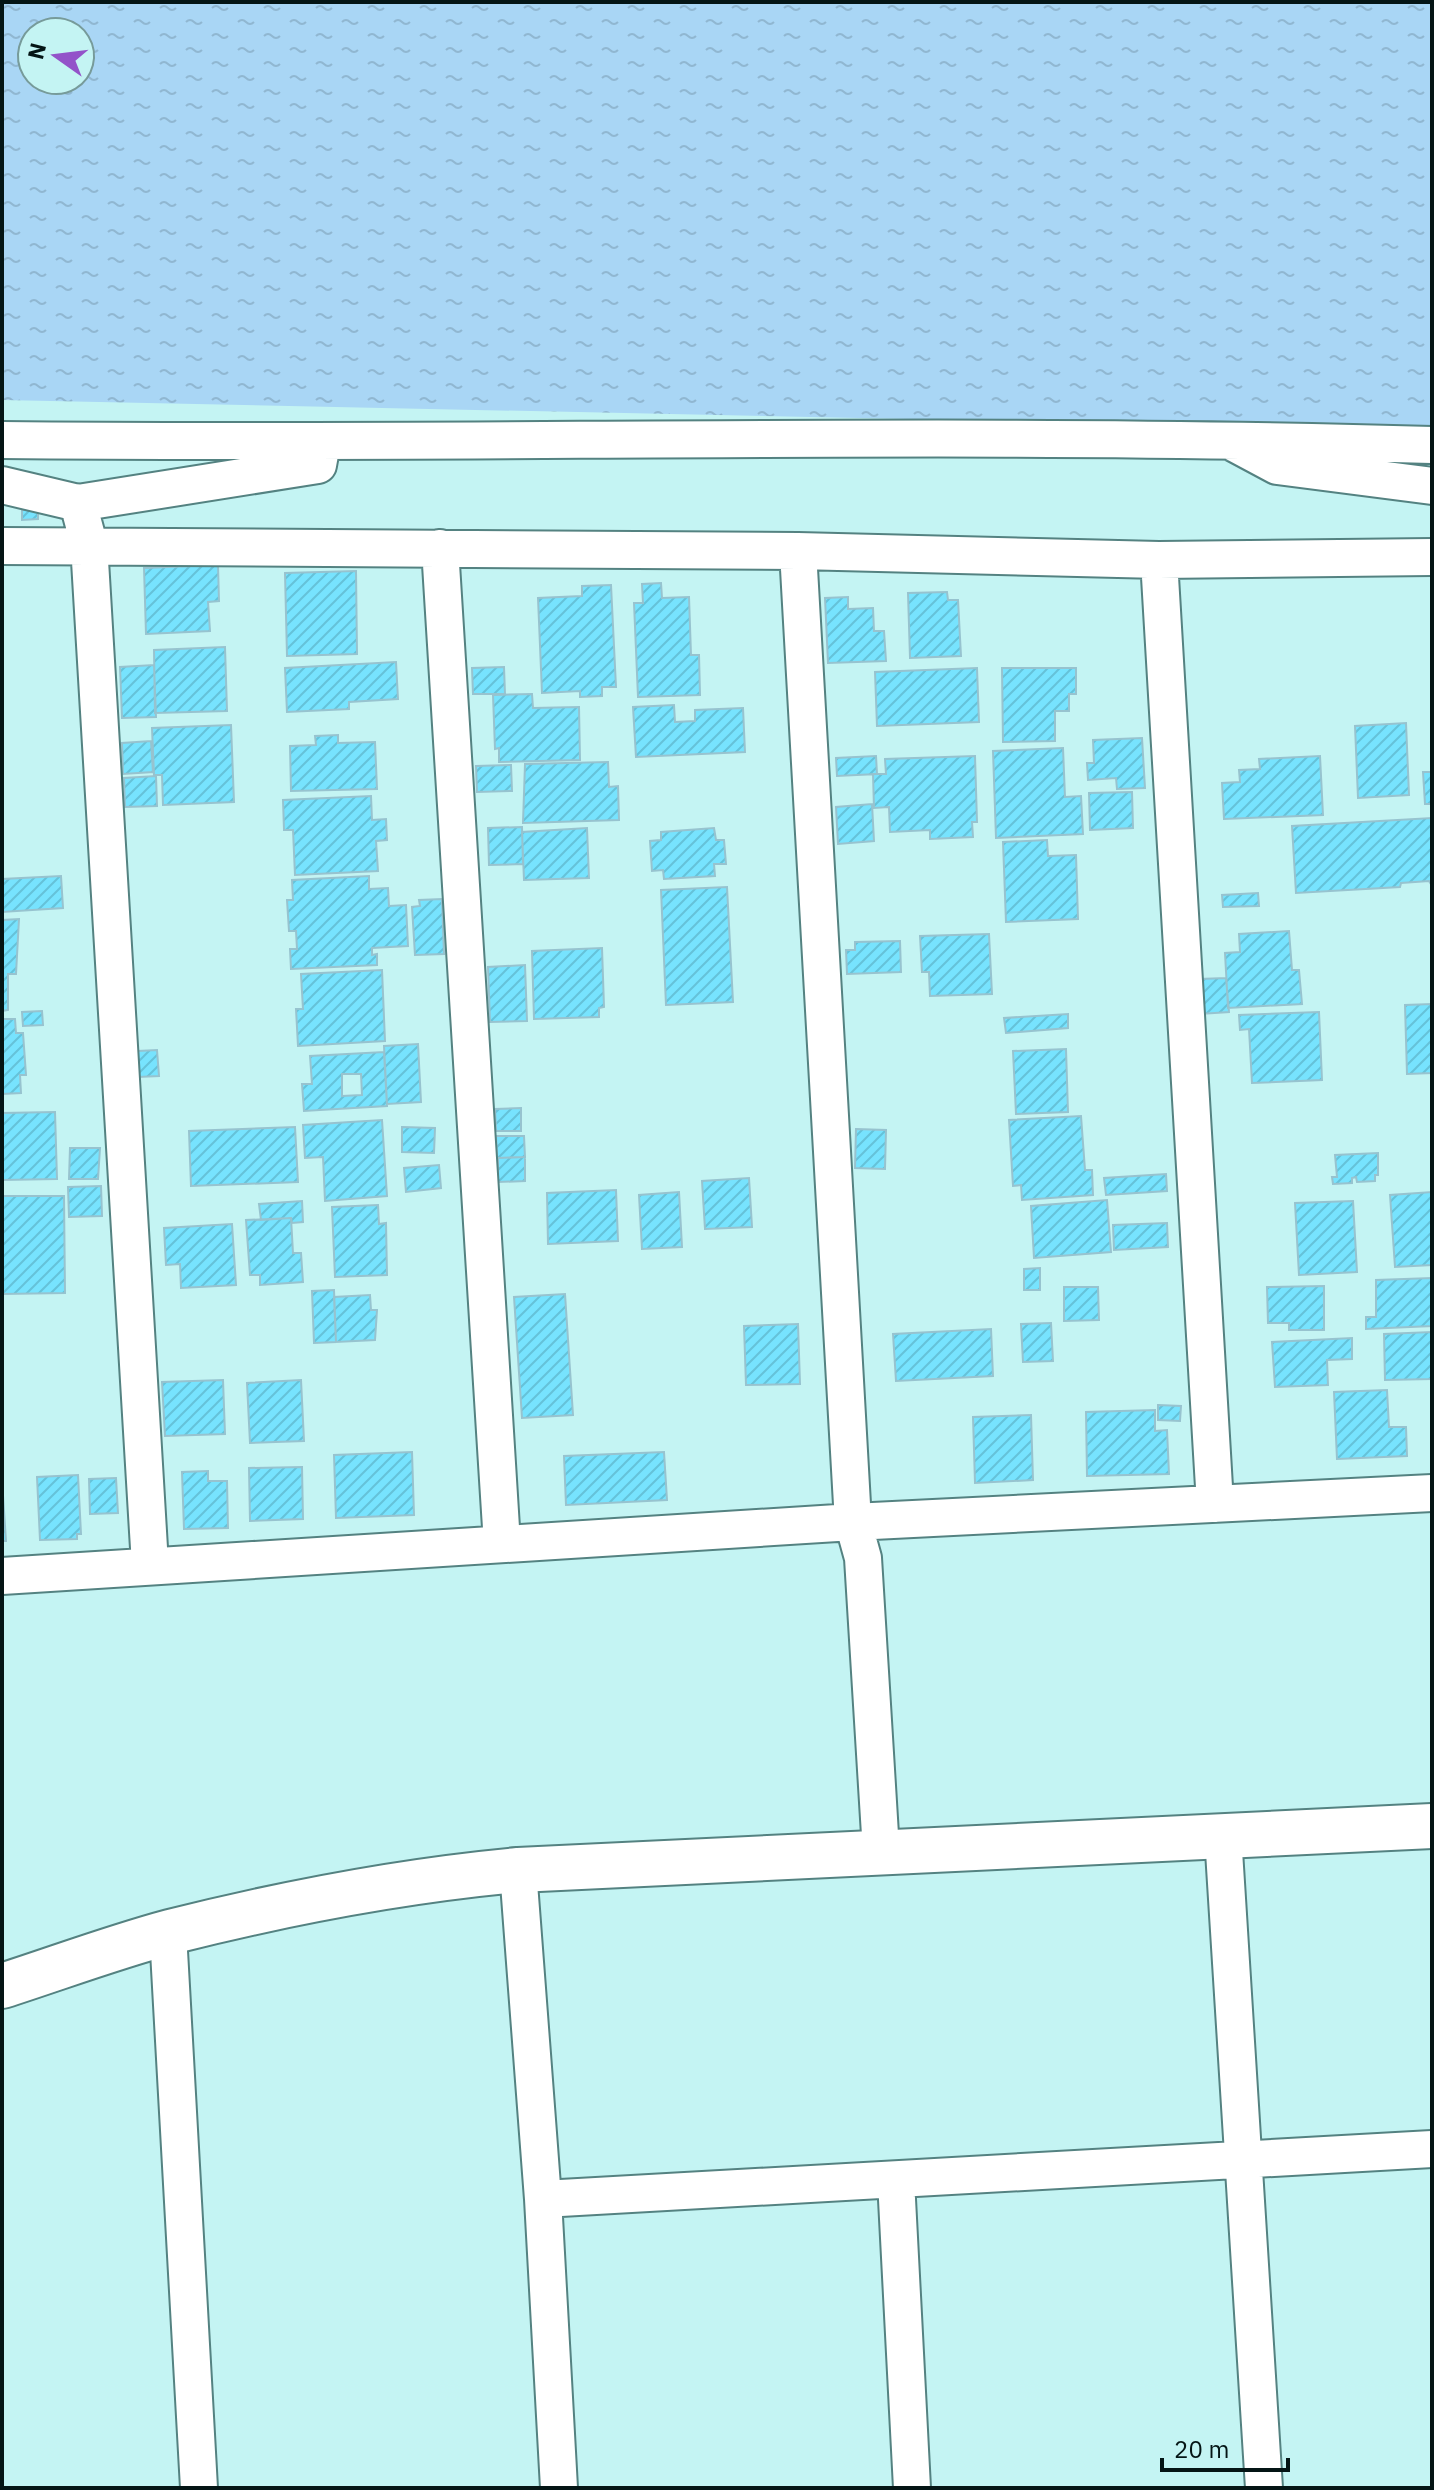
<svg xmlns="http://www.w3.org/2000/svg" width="1434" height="2490" viewBox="0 0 1434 2490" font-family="'IBM Plex Sans',sans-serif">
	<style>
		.water { fill: url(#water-ripples); fill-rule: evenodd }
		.building { fill: url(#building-hatch); stroke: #97c3cf; stroke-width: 2; fill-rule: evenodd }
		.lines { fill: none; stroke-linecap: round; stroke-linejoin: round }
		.minor-casing { stroke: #548281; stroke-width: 40 }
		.tertiary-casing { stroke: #548281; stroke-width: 48 }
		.minor { stroke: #fff; stroke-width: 36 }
		.tertiary { stroke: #fff; stroke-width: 44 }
	</style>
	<defs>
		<pattern id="water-ripples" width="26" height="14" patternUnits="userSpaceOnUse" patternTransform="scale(2)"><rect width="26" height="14" fill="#a9d6f5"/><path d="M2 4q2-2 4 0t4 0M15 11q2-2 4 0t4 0" fill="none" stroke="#90b7d1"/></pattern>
		<pattern id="building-hatch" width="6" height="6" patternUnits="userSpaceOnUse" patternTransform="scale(2)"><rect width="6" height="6" fill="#77e3fe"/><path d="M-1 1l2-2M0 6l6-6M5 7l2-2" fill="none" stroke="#65c2d9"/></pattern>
	</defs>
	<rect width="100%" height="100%" fill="#c4f4f3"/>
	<path class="water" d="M2 2H1432V430L2 400ZM32 32H80V80H32Z"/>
	<path class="building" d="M38 509V519L22 520V510Z
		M218 565 219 601 208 602 210 631 146 634 144 568Z
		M356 571 357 654 287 656 285 573Z
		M661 583 662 598 689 597 691 655H699L700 695 638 697 634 603H643L642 584Z
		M611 585 616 687H602V696L580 697V691L542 693 538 598 582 596V586Z
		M947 592 948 600H958L961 656 910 658 908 593Z
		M848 597V609L873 608 874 631H884L886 661 828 663 825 598Z
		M225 647 227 711 155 713 154 650Z
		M396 662 398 699 349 702V709L287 712 285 668Z
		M154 665 156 717 122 718 120 667Z
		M504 667 505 694H473L472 668Z
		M977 668 979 722 877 726 875 672Z
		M1002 668H1076V694H1069V711H1055V741L1003 742Z
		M532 694 533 708 579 707 580 760 499 762V748L495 749 493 695Z
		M674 705 675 722 695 721V710L743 708 745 752 636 757 633 707Z
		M1406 723 1409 795 1358 798 1355 726Z
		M231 725 234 802 163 805 162 775H154L152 728Z
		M338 735V743L375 742 377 789 291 791 290 746 316 745 315 736Z
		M1142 738 1145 788 1117 789 1116 778 1088 780 1087 763H1094L1093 740Z
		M151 741 153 772 123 774 122 743Z
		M1063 748 1065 797 1081 796 1083 834 996 838 993 751Z
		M876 756 877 774 837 776 836 758Z
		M975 756 977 822H972L973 837 930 839V830L890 832 889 807 874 808 873 774H886L885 759Z
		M1320 756 1323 815 1224 819 1222 783 1240 782 1239 770 1260 769 1259 759Z
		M608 762 609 787 618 786 619 820 523 823 525 764Z
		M511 765 512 791 477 792 476 766Z
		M1423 772H1432V804H1425Z
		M156 776 157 806 125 807 124 778Z
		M1132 792 1133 828 1090 830 1089 793Z
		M371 796 372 820 386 819 387 840 376 841 378 871 295 875 293 830H284L283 800Z
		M872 804 874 841 838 844 836 807Z
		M1432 818V886L1429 881 1401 883 1400 887 1296 893 1292 826Z
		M522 827 523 864 489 865 488 828Z
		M587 828 589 878 524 880 522 832Z
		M714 828 716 840H724L726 864H714L715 876 664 879 663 870 652 871 650 841 661 840V832Z
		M1047 840 1048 856 1076 855 1078 919 1006 922 1003 842Z
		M61 876 63 908 2 912V879Z
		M369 876V889L388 888 389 906 406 905 408 946 372 948V955L377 954V965L291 969 290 949H297L296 931H289L287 900H293L292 880Z
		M727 887 733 1002 666 1005 661 890Z
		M1258 893 1259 906 1223 907 1222 895Z
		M442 899 444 954 415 955 412 907 420 906 419 900Z
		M19 919 16 974H8V1010L2 1011V920Z
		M1289 931 1292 970H1299L1302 1004 1228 1008 1225 953 1240 952 1239 934Z
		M989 934 992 994 930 996 929 972H922L920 936Z
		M900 941 901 972 847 974 846 950H855V942Z
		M602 948 604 1007 599 1008V1017L534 1019 532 951Z
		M525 965 527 1021 490 1022 488 967Z
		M382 970 385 1041 298 1046 296 1009H303L301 974Z
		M1226 978 1229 1012 1200 1014 1199 979Z
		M1432 1004V1073L1407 1074 1405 1005Z
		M42 1011 43 1025 23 1026 22 1012Z
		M1319 1012 1322 1080 1252 1083 1249 1029 1240 1030 1239 1015Z
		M1068 1014V1028L1006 1033 1004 1018Z
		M2 1019H15L16 1033H23L26 1075H20L21 1093 2 1094Z
		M418 1044 421 1102 387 1104 384 1046Z
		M1066 1049 1068 1112 1016 1114 1013 1051Z
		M157 1050 159 1076 138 1077V1051Z
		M384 1052 387 1106 304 1111 302 1084H312L310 1056ZM342 1074H361L362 1095 342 1096Z
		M521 1108V1131H496L495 1109Z
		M55 1112 57 1179 2 1180V1113Z
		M1081 1116 1085 1170H1092L1093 1195 1022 1200 1021 1185 1013 1186 1009 1120Z
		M382 1120 387 1196 325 1201 323 1157 305 1158 303 1125Z
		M295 1127 298 1182 191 1186 189 1131Z
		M402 1127 435 1128 434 1153 402 1152Z
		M856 1129 886 1130 885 1169 855 1168Z
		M496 1136H524L525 1157 497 1158Z
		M70 1148H100L98 1179H69Z
		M1378 1153V1175H1375V1181L1357 1182 1356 1177 1352 1178V1183L1333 1184 1332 1177H1337L1335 1155Z
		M525 1157V1181L498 1182V1158Z
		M439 1165 441 1188 406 1192 404 1168Z
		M1166 1174 1167 1191 1106 1195 1104 1178Z
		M749 1178 752 1227 705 1229 702 1181Z
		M101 1186 102 1216 69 1217 68 1187Z
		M616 1190 618 1241 548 1244 547 1193Z
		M679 1192 682 1247 642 1249 639 1195Z
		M1432 1192V1265L1395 1267 1390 1195Z
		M2 1196H64L65 1293 2 1294Z
		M1107 1200 1111 1252 1034 1258 1031 1206Z
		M302 1201 303 1222 292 1223 291 1218 261 1220 259 1204Z
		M1353 1201 1357 1272 1299 1275 1295 1203Z
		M378 1205 379 1224 386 1223 387 1275 335 1277 332 1207Z
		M291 1218 293 1253H301L303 1282 260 1285V1275H250L246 1220Z
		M1167 1223 1168 1247 1114 1250 1113 1225Z
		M232 1224 236 1285 181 1288 180 1264 166 1265 164 1228Z
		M1040 1268V1290H1024V1269Z
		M1432 1278V1326L1366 1329V1317H1376V1280Z
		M1324 1286V1330H1289V1323H1268L1267 1287Z
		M1064 1287H1098L1099 1320 1064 1321Z
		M334 1290 336 1342 314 1343 312 1291Z
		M565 1294 573 1415 522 1418 514 1297Z
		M370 1295 371 1310H377L375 1340 336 1342 334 1297Z
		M1051 1323 1053 1361 1023 1362 1021 1324Z
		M798 1324 800 1384 746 1385 744 1326Z
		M991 1329 993 1376 896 1381 893 1334Z
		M1432 1332V1379L1385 1380 1384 1334Z
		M1352 1338V1359L1327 1360 1328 1385 1275 1387 1272 1342Z
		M223 1380 225 1434 165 1436 162 1382Z
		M301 1380 304 1441 250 1443 247 1383Z
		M1387 1390 1389 1427H1406L1407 1456 1337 1459 1334 1392Z
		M1158 1405 1181 1406 1180 1421 1158 1420Z
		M1155 1410V1431L1167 1430 1169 1474 1087 1476 1086 1412Z
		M1031 1415 1033 1480 975 1483 973 1417Z
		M412 1452 414 1515 336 1518 334 1455Z
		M664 1452 667 1500 566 1505 564 1456Z
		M302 1467 303 1519 250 1521 249 1468Z
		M208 1471V1481H227L228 1528 184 1529 182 1472Z
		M78 1475 81 1534H77V1539L40 1540 37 1477Z
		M116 1478 118 1513 90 1514 89 1479Z
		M2 1480 6 1541H2Z"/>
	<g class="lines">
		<g class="minor-casing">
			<path id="minor" d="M2 440C479 445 956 431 1432 445
				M1234 443 1277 466 1432 486
				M2 485 78 503 89 544 150 1565
				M78 503 318 465 322 443
				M2 546 798 551 1159 560 1432 557
				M440 548 502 1544
				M798 551 853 1522 863 1558 881 1851
				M1159 560 1215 1504
				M2 1576 853 1522 1432 1493
				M1223 1835 1264 2488
				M518 1870 543 2199 559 2488
				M168 1933 199 2488
				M896 2180 912 2488
				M543 2199 1432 2149"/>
		</g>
		<g class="tertiary-casing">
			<path id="tertiary" d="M2 1986C58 1968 114 1947 170 1932 285 1903 399 1881 518 1870L1432 1826"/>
		</g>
		<use href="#minor" class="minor"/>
		<use href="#tertiary" class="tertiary"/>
	</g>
	<rect width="1434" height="2490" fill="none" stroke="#041515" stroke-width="8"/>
	<g transform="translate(56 56) rotate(284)"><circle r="38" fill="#c4f4f3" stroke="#779b9a" stroke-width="2"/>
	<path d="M0-6L14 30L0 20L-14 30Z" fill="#9353c9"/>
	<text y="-12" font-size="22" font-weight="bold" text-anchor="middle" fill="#041515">N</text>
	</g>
	<path d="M1162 2458v12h126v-12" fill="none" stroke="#041515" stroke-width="4"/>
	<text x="1174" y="2458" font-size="24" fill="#041515" stroke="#c4f4f3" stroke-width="6" paint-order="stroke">20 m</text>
</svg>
